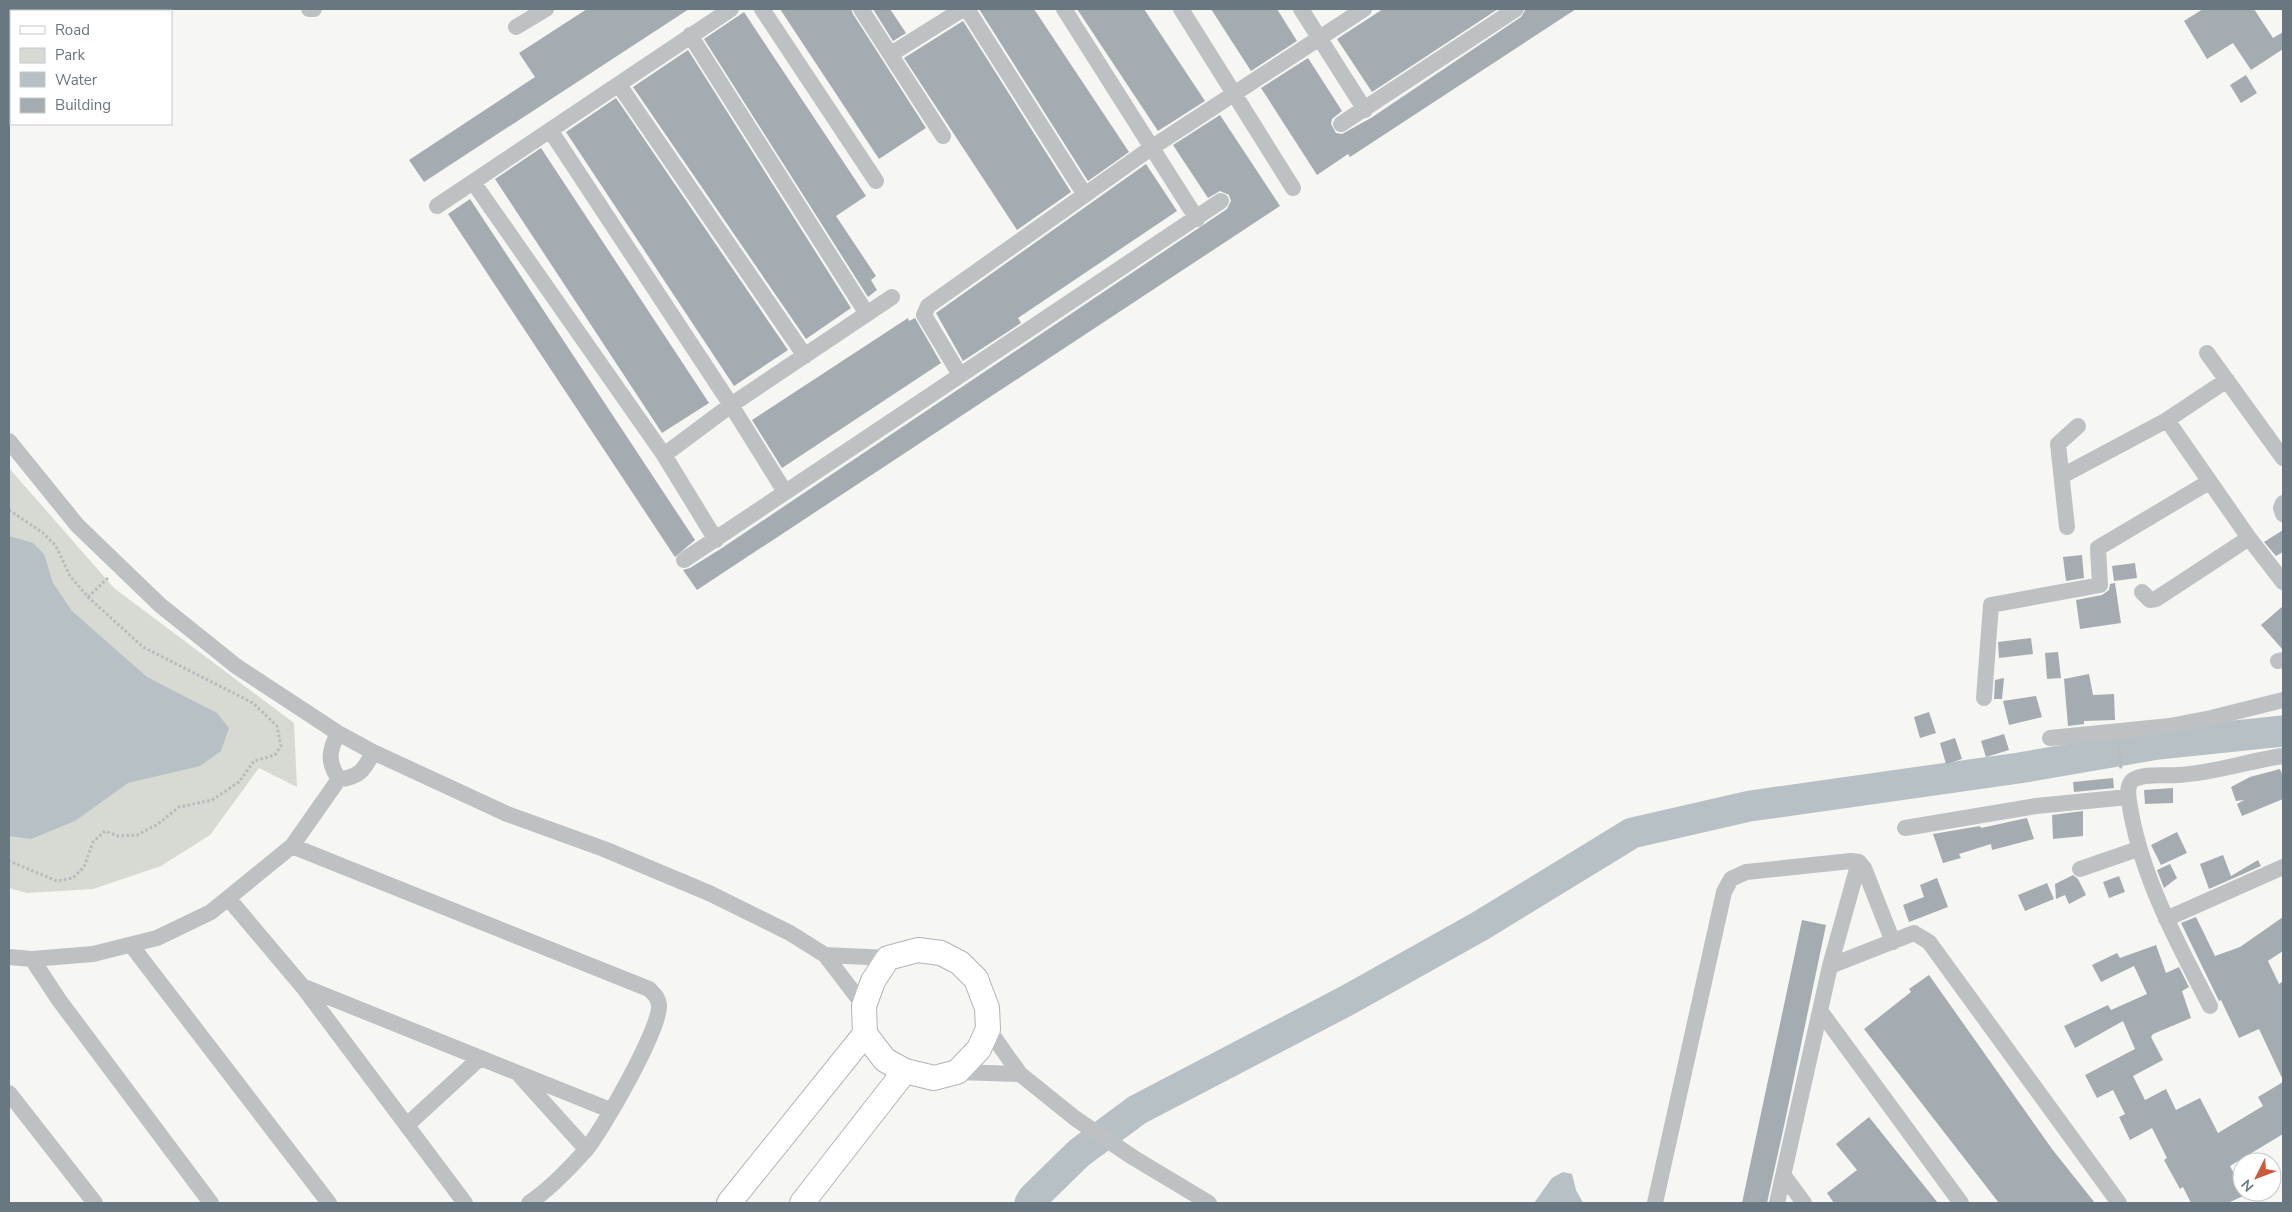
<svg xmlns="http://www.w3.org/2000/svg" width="2292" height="1212" viewBox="0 0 2292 1212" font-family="'Nunito Sans',sans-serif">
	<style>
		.green { fill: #d6dad3 }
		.water { fill: #b7c1c5 }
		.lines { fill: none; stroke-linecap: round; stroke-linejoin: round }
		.river { stroke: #b7c1c5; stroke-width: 31 }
		.building { fill: #a5acb1 }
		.secondary-casing { stroke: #b0b5b8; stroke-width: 26 }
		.path { stroke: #b7babc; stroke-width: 3; stroke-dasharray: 2.5 2.5; stroke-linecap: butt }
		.street { stroke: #bdc1c4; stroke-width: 16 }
		.secondary { stroke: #fff; stroke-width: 24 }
	</style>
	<rect width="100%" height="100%" fill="#f6f6f3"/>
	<path class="green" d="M9 468 114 588 294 723 297 787 259 768 210 835 161 866 93 889 27 893 9 888Z"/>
	<path class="water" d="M9 536 33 543 44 554 53 583 72 611 147 677 217 713 229 728 221 751 200 766 128 783 75 821 31 839 9 836Z
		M1563 1172 1572 1174 1576 1190 1583 1203H1534L1552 1178Z"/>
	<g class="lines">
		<path class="river" d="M1030 1203 1033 1198 1079 1153 1137 1110 1346 1001 1480 926 1632 833 1750 806 2019 768 2158 744 2283 731"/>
	</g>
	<path class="building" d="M587 9H689L424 182 409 160 535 77 519 53Z
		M780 9H851L853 14 926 128 879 159Z
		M873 9H890L906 33 893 41Z
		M979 9H1034L1129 152 1088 181Z
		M1077 9H1144L1205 101 1158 131Z
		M1211 9H1277L1297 41 1251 71Z
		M1383 9H1498L1372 92 1337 39Z
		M1526 9H1576L1350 157 1348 154 1317 175 1261 88 1308 58 1342 111 1332 119 1331 124 1336 133 1342 134 1371 118 1521 17Z
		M2203 9H2254L2273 38 2283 32V49L2251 70 2233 43 2207 59 2184 21Z
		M744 12 866 196 836 216 876 276 871 280 877 290 868 297 704 39Z
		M963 21 1071 192 1017 230 904 58Z
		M688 50 851 308 806 339 633 87Z
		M2246 75 2257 93 2241 103 2230 85Z
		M616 98 788 350 734 386 566 132Z
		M1220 115 1280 206 697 590 683 570 690 568 722 548 1227 209 1231 201 1229 195 1220 191 1208 198 1173 145Z
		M541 148 709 403 662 433 495 179Z
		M1146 164 1177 211 1018 318 1021 323 963 361 936 313Z
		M470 199 695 540 675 557 448 214Z
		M908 318 909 321 915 318 941 363 782 468 752 420Z
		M2283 530V552L2276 556 2264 542Z
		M2082 555 2084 578 2066 581 2063 557Z
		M2135 563 2137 578 2114 581 2112 566Z
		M2115 583 2121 623 2080 629 2076 600 2102 595 2109 590 2110 584Z
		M2283 606V650L2261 625Z
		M2031 638 2033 654 1999 658 1998 642Z
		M2058 652 2061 678 2047 679 2045 653Z
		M2089 674 2093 695 2114 694 2115 720 2084 721V724L2068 726 2064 679Z
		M2004 678 2002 699H1994L1995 680Z
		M2036 696 2042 717 2009 725 2003 701Z
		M1929 712 1936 733 1920 738 1914 717Z
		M2004 734 2009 750 1986 757 1981 741Z
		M1955 738 1962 759 1946 764 1940 743Z
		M2280 769 2283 776V799L2242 816 2237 804 2244 800 2236 801 2231 787 2250 777Z
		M2113 778 2114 788 2074 792 2073 782Z
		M2173 788V803L2145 804 2144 790Z
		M2083 811V836L2053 839 2052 815Z
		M2027 818 2034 839 1992 850 1991 844 1959 854 1961 858 1943 863 1933 834 1980 826 1981 828Z
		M2177 832 2187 853 2161 865 2151 845Z
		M2223 855 2231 876 2258 860 2261 866 2209 889 2200 864Z
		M2170 864 2177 878 2164 888 2157 870Z
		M2073 875 2078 879 2086 895 2069 904 2065 895 2056 899 2055 884Z
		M2119 876 2125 892 2109 898 2103 882Z
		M1937 878 1948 907 1909 922 1903 905 1924 897 1920 885Z
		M2047 883 2054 899 2025 911 2018 895Z
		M2196 917 2215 956 2240 947 2283 917V951L2268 961 2279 984 2283 981V1080L2259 1029 2239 1038 2221 1000 2219 1001 2181 923Z
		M1802 920 1826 925 1784 1126 1767 1203H1742Z
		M2156 945 2166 973 2179 967 2189 987 2182 991 2191 1018 2153 1034 2151 1037 2163 1060 2133 1076 2145 1100 2166 1089 2176 1110 2200 1098 2218 1133 2263 1106 2258 1097 2283 1082V1134L2230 1166 2245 1195 2228 1203H2191L2183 1187 2180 1189 2164 1160 2167 1158 2152 1128 2130 1140 2119 1117 2125 1114 2113 1090 2097 1098 2085 1075 2135 1049 2123 1021 2075 1048 2064 1026 2108 1005 2111 1010 2147 994 2134 966 2101 982 2092 965 2117 953 2120 958Z
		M1929 975 2052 1149 2095 1203H1999L1864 1029 1911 992 1909 989Z
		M1869 1117 1901 1157 1938 1203H1834L1827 1193 1857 1170 1836 1144Z"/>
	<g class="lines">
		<g class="secondary-casing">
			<path id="secondary" d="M918 950 941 953 960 963 976 979 987 1008 988 1029 979 1049 957 1072 934 1078 905 1071 885 1060 865 1034 864 1006 873 981 888 958Z
				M729 1203 865 1034
				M802 1203 905 1071"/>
		</g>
		<path class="path" d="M9 510 43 533 56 546 70 576 88 597 143 647 253 703 277 726 281 746 275 755 254 761 239 782 212 800 179 807 158 824 137 835 118 836 105 831 93 842 84 867 73 878 57 881 9 861
			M88 597 109 577
			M2119 746 2121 770"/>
		<path class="street" d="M309 9H314
			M762 9 876 181
			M861 9 943 136
			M967 9 1085 195
			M1064 9 1197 219
			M1181 9 1293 188
			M1301 9 1365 110
			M516 27 546 9
			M690 35 867 314
			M891 54 963 9
			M619 85 805 356
			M1341 124 1516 9
			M550 130 731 405 785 492
			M473 182 664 455 716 540
			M437 206 731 9
			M2207 353 2283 458
			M960 375 924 315 928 306 1151 148 1364 9
			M9 441 77 525 160 605 236 666 338 733 373 752 507 814 604 849 709 893 790 933 825 955 864 1006
			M664 455 731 405 892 297
			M2062 476 2167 420 2227 380
			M2283 503 2281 508 2283 514
			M2067 527 2058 444 2078 426
			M2249 538 2283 582
			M684 560 1221 201
			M2142 592 2150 600 2156 599 2249 538 2167 420
			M2278 661 2283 660
			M1984 698 1991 605 2100 585 2098 548 2209 482
			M338 733C329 751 327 762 339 779
			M2050 738 2170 726 2211 718 2283 700
			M1905 828 2036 806 2128 797
			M292 846 649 989C654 994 658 997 659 1005 661 1028 602 1131 585 1151 568 1170 550 1189 529 1203
			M2080 869 2138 849
			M228 898 303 987 465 1203
			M2166 919 2283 867
			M131 945 329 1203
			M825 955 888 958
			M9 957 32 959 93 954 157 938 211 912 292 846 339 779C359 778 365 769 373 752
			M32 959 59 1000 211 1203
			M1830 966 1914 933 1929 942 2119 1203
			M304 987 610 1110
			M2210 1006C2178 944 2144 882 2131 813 2130 804 2124 787 2133 780 2143 773 2166 776 2178 775 2214 773 2248 761 2283 756
			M1821 1012 1961 1203
			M988 1029 1020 1074 1076 1119 1134 1158 1209 1203
			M957 1072 1020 1074
			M521 1077 586 1149
			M9 1093 95 1203
			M407 1125 480 1058
			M1784 1176 1804 1203
			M1655 1203 1724 892 1731 879 1746 872 1851 861 1859 862 1864 868 1893 942
			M1777 1203 1830 966 1859 862"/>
		<use href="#secondary" class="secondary"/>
	</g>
	<rect width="2292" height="1212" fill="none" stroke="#697780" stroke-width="20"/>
	<rect x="10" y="10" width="162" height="115" fill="#ffffff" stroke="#c3c9cc"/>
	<rect x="20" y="26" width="25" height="8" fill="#ffffff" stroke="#c3c9cc"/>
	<text x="55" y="35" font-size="15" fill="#697780">Road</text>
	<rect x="20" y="48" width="25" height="15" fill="#d6dad3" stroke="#c3c9cc"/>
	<text x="55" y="60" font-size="15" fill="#697780">Park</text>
	<rect x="20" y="72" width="25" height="15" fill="#b7c1c5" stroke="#c3c9cc"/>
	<text x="55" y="85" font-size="15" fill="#697780">Water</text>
	<rect x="20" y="98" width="25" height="15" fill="#a5acb1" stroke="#c3c9cc"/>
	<text x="55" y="110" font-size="15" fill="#697780">Building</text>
	<g transform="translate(2257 1177) rotate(228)"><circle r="24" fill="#ffffff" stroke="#c3c9cc"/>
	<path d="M0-4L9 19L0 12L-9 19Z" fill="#cc583d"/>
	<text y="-8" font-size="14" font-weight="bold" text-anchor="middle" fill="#697780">N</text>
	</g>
</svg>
